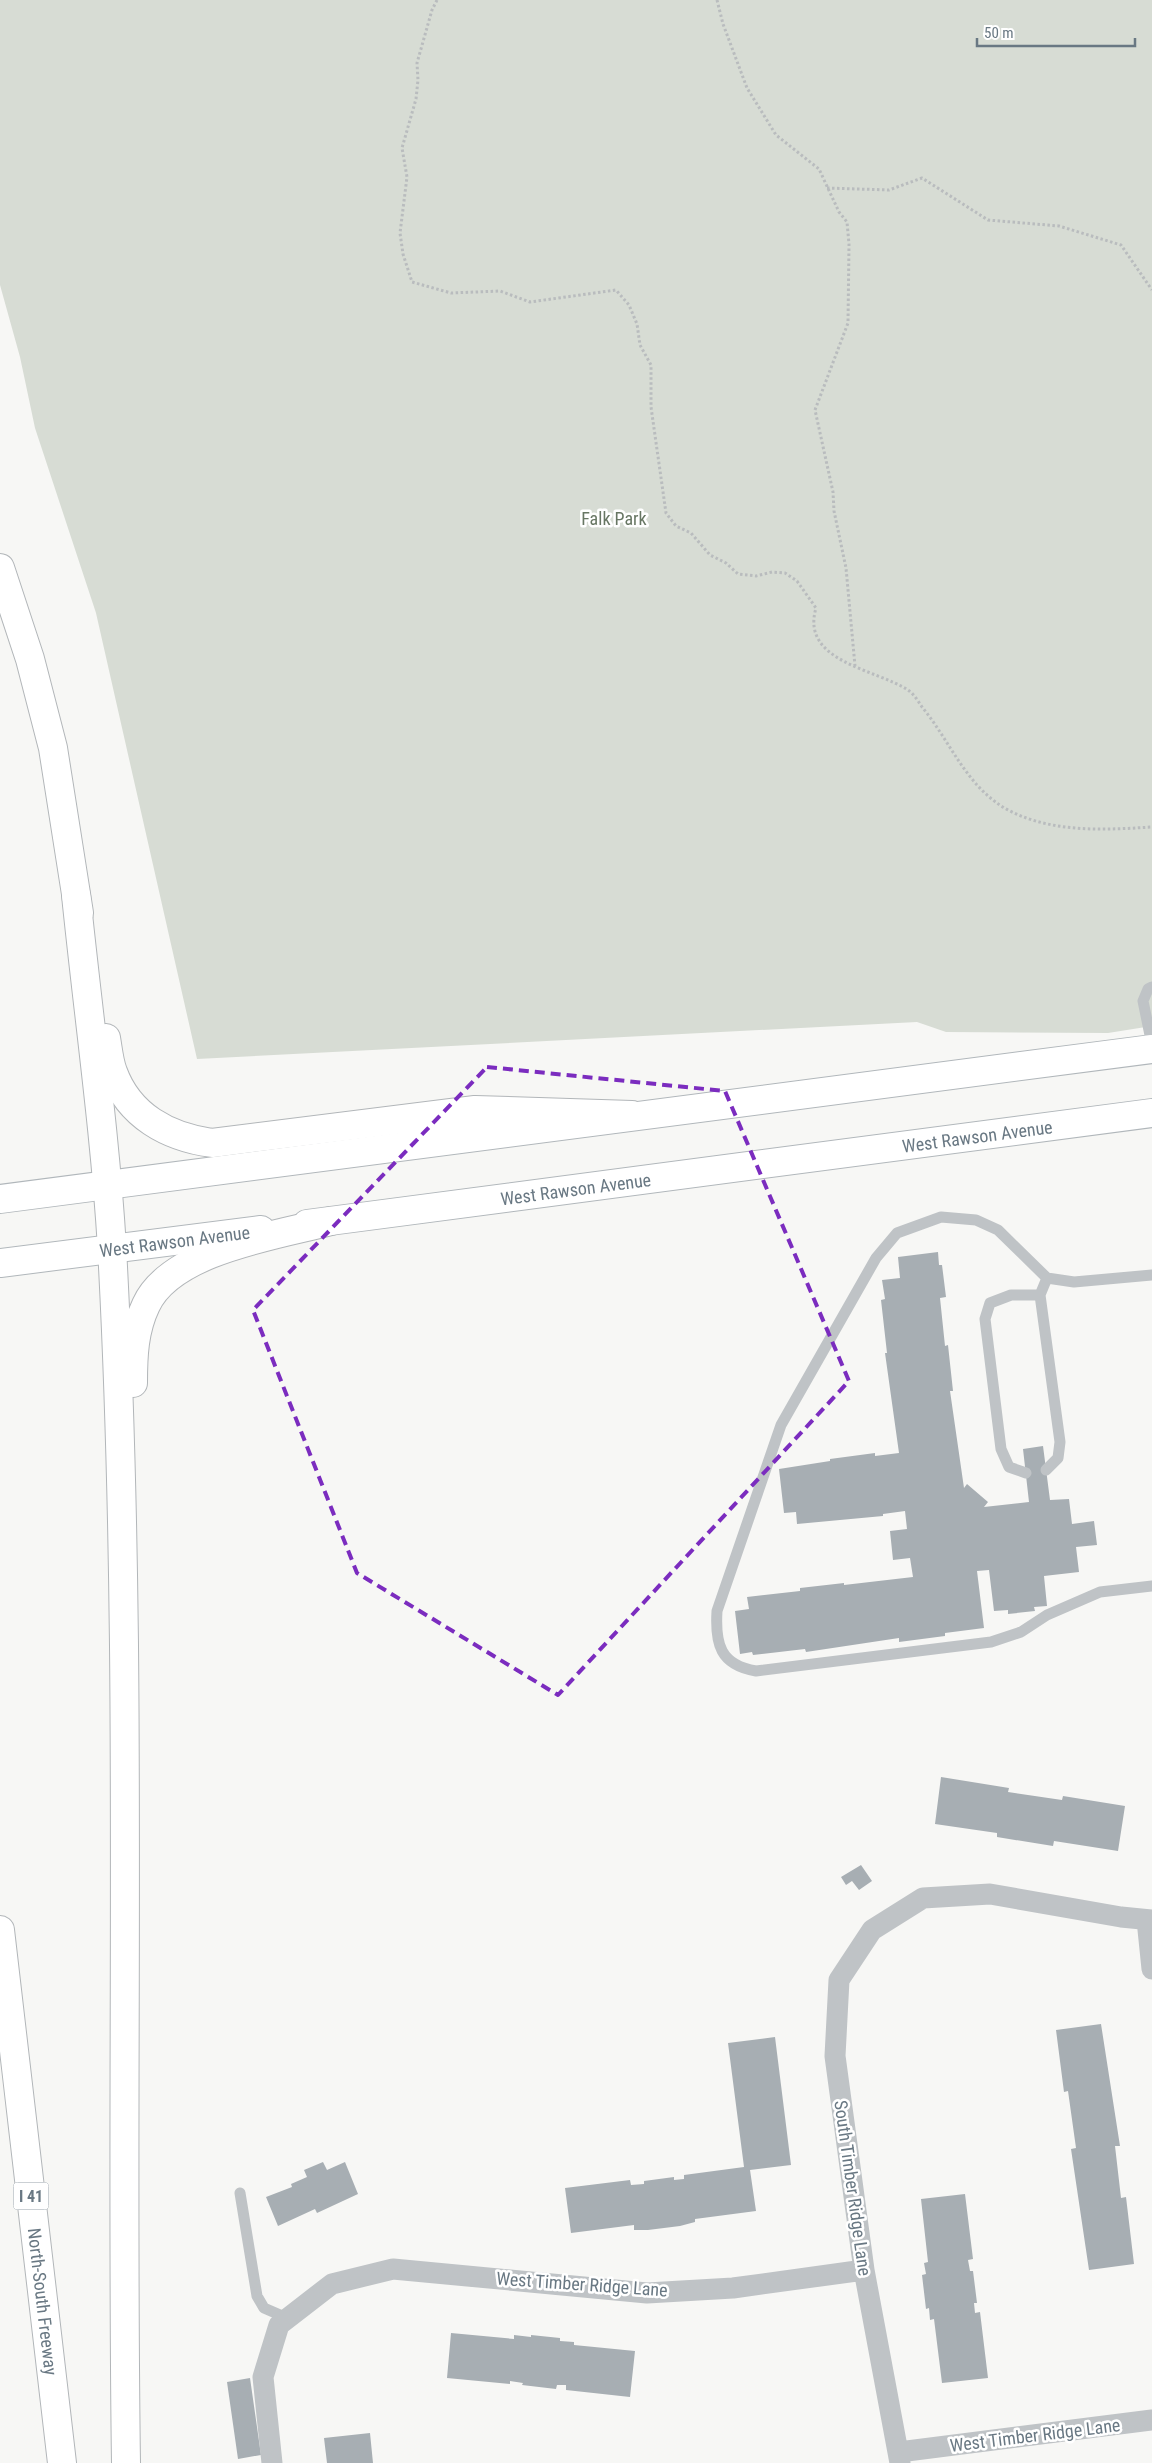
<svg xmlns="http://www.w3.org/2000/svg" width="1152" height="2463" viewBox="0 0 1152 2463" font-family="'Roboto Condensed',sans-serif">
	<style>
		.green { fill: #d7dcd4 }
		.building { fill: #a7aeb3 }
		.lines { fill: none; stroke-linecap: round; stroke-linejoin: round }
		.secondary-casing { stroke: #b1b7bb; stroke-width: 30 }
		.highway-casing { stroke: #b2b6b9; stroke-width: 30 }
		.path { stroke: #b9bcbe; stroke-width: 3; stroke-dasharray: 2.5 2.5; stroke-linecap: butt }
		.lane { stroke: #bfc3c6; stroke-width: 11 }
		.street { stroke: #bfc3c6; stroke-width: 21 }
		.secondary { stroke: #fff; stroke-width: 28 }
		.highway { stroke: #fff; stroke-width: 28 }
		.marked { fill: none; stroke: #7b2cbf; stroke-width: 4; stroke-dasharray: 10 6; stroke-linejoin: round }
		.labels { text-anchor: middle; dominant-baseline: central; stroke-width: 5; stroke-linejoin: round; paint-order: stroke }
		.shield { fill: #fff; stroke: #96a0a8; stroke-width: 1 }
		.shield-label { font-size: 16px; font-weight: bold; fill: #697883 }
		.park-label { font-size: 18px; fill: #677663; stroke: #fff }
		.street-label { font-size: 18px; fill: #697883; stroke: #fff }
	</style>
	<rect width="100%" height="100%" fill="#f7f7f5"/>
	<path class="green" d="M0 0H1152V1026L1108 1033 946 1032 917 1022 197 1059 96 613 35 428 20 357 0 285Z"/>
	<path class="building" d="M938 1252 939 1265H942L946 1297 940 1298 945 1346 948 1345 953 1391H950L964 1488 967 1484 988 1502 984 1507 1029 1502 1023 1449 1043 1446 1050 1500 1069 1499 1072 1524 1094 1521 1097 1545 1076 1547 1079 1572 1044 1576 1047 1606 1034 1607 1035 1611 1008 1614V1610L994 1611 989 1570 977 1571 984 1628 945 1633V1636L899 1642V1638L806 1652 805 1649 753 1655 752 1652 740 1654 735 1611 749 1609 747 1597 800 1591V1588L844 1583V1585L913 1577 910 1558 893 1560 890 1531 907 1529 905 1511 883 1514V1516L797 1524 796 1512 784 1513 779 1469 830 1461V1459L875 1453V1456L899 1453 885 1353H887L881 1300 885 1299 882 1280 900 1278 898 1257Z
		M941 1777 1009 1788 1008 1792 1062 1800 1063 1796 1125 1806 1118 1851 1054 1841 1053 1846 997 1837V1833L935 1824Z
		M861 1865 872 1881 859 1890 852 1881 846 1885 841 1877Z
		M1101 2024 1120 2146H1115L1121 2198 1126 2197 1134 2264 1089 2270 1071 2149 1076 2148 1068 2091 1064 2092 1056 2030Z
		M775 2037 791 2165 750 2170 756 2211 695 2219V2222L680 2226 648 2230H634V2225L571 2233 565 2188 630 2180 631 2185 644 2184V2181L674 2177V2180L684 2179V2175L744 2167 728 2043Z
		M323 2162 327 2170 345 2162 358 2194 317 2213 315 2209 278 2226 266 2197 292 2187 291 2184 307 2177 304 2170Z
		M965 2194 973 2259 968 2260 970 2271H973L977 2303H974L975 2313 980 2312 988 2378 942 2383 934 2319 930 2320 929 2308 926 2309 922 2275 926 2274 924 2263 928 2262 921 2199Z
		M451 2333 514 2339V2335L531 2337V2335L560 2338V2341L574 2342V2345L635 2351 630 2397 566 2390V2385H557L556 2389 522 2385 523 2383 510 2381V2384L447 2378Z
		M250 2378 261 2455 238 2459 227 2382Z
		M370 2433 373 2463H327L324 2438Z"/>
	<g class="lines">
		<g class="secondary-casing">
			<g id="secondary">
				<path d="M0 1199 1152 1049"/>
				<path id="s1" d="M307 1224 1152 1113"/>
				<path id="s2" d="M0 1263 261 1230"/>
			</g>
		</g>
		<g class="highway-casing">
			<g id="highway">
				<path d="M0 568 30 659 53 748 79 913"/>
				<path d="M76 895C88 1013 105 1131 112 1248 134 1653 120 2058 126 2463"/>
				<path d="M106 1038C108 1049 109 1062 113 1072 129 1116 168 1137 212 1143L475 1110 632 1115"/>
				<path d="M133 1383C133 1356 134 1330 146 1305 171 1250 278 1235 331 1221"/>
				<path id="s3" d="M0 1930 62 2463"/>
			</g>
		</g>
		<path class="path" d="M437 0 432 10 417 63 418 80 416 99 402 148 407 177 400 233 403 254 412 282 451 293 500 291 530 302 616 290 629 305 637 324 640 345 651 365V407L666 513 676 526 691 533 710 555 726 563 738 574 756 576 772 572 785 573 797 581 816 608C800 662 876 669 908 690 914 694 918 701 922 707 951 742 967 789 1010 811 1054 833 1104 830 1152 827
			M717 0 723 24 747 88 776 135 819 169 839 212 847 222 849 244 848 323 815 410 833 492 834 511 846 568 855 666
			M827 188 889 190 922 178 988 220 1059 226 1121 245 1152 290"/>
		<path class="lane" d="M1152 987 1148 989 1143 1001 1152 1045
			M1152 1275 1074 1282 1047 1278 998 1230 976 1220 941 1217 897 1233 876 1258 781 1425 717 1611C715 1644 720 1665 756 1671L991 1642 1021 1632 1047 1615 1100 1592 1152 1586
			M1046 1470 1058 1458 1060 1442 1040 1295 1047 1278
			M1026 1473 1009 1467 1001 1449 985 1319 990 1303 1011 1295H1040
			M240 2193 257 2296 264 2308 287 2318"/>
		<path class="street" d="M1147 1920 1152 1969
			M899 2452 1152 2420
			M272 2463 263 2377 279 2325 332 2284 393 2269 647 2293 733 2288 864 2270
			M900 2463 864 2270 835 2056 839 1980 872 1930 923 1898 990 1894 1121 1917 1152 1920"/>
		<use href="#secondary" class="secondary"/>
		<use href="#highway" class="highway"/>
	</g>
	<path class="marked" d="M487 1067 725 1091 849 1381 558 1695 357 1573 253 1310Z"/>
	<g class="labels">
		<rect class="shield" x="13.5" y="2182.5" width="35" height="27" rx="4"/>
		<g class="shield-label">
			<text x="31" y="2196">I 41</text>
		</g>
		<g class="park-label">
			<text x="614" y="518">Falk Park</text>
		</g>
		<g class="street-label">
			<text stroke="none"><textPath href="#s1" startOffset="676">West Rawson Avenue</textPath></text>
			<text stroke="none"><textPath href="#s1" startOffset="271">West Rawson Avenue</textPath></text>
			<text stroke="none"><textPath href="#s2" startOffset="176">West Rawson Avenue</textPath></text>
			<text transform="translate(853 2188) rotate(82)">South Timber Ridge Lane</text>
			<text transform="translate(582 2284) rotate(4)">West Timber Ridge Lane</text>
			<text stroke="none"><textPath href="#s3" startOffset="374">North-South Freeway</textPath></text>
			<text transform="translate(1035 2435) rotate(-7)">West Timber Ridge Lane</text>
		</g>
	</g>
	<path d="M977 38v8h158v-8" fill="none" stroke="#697883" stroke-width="2.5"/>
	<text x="984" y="38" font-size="15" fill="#697883" stroke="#ffffff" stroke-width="4" paint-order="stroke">50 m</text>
</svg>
